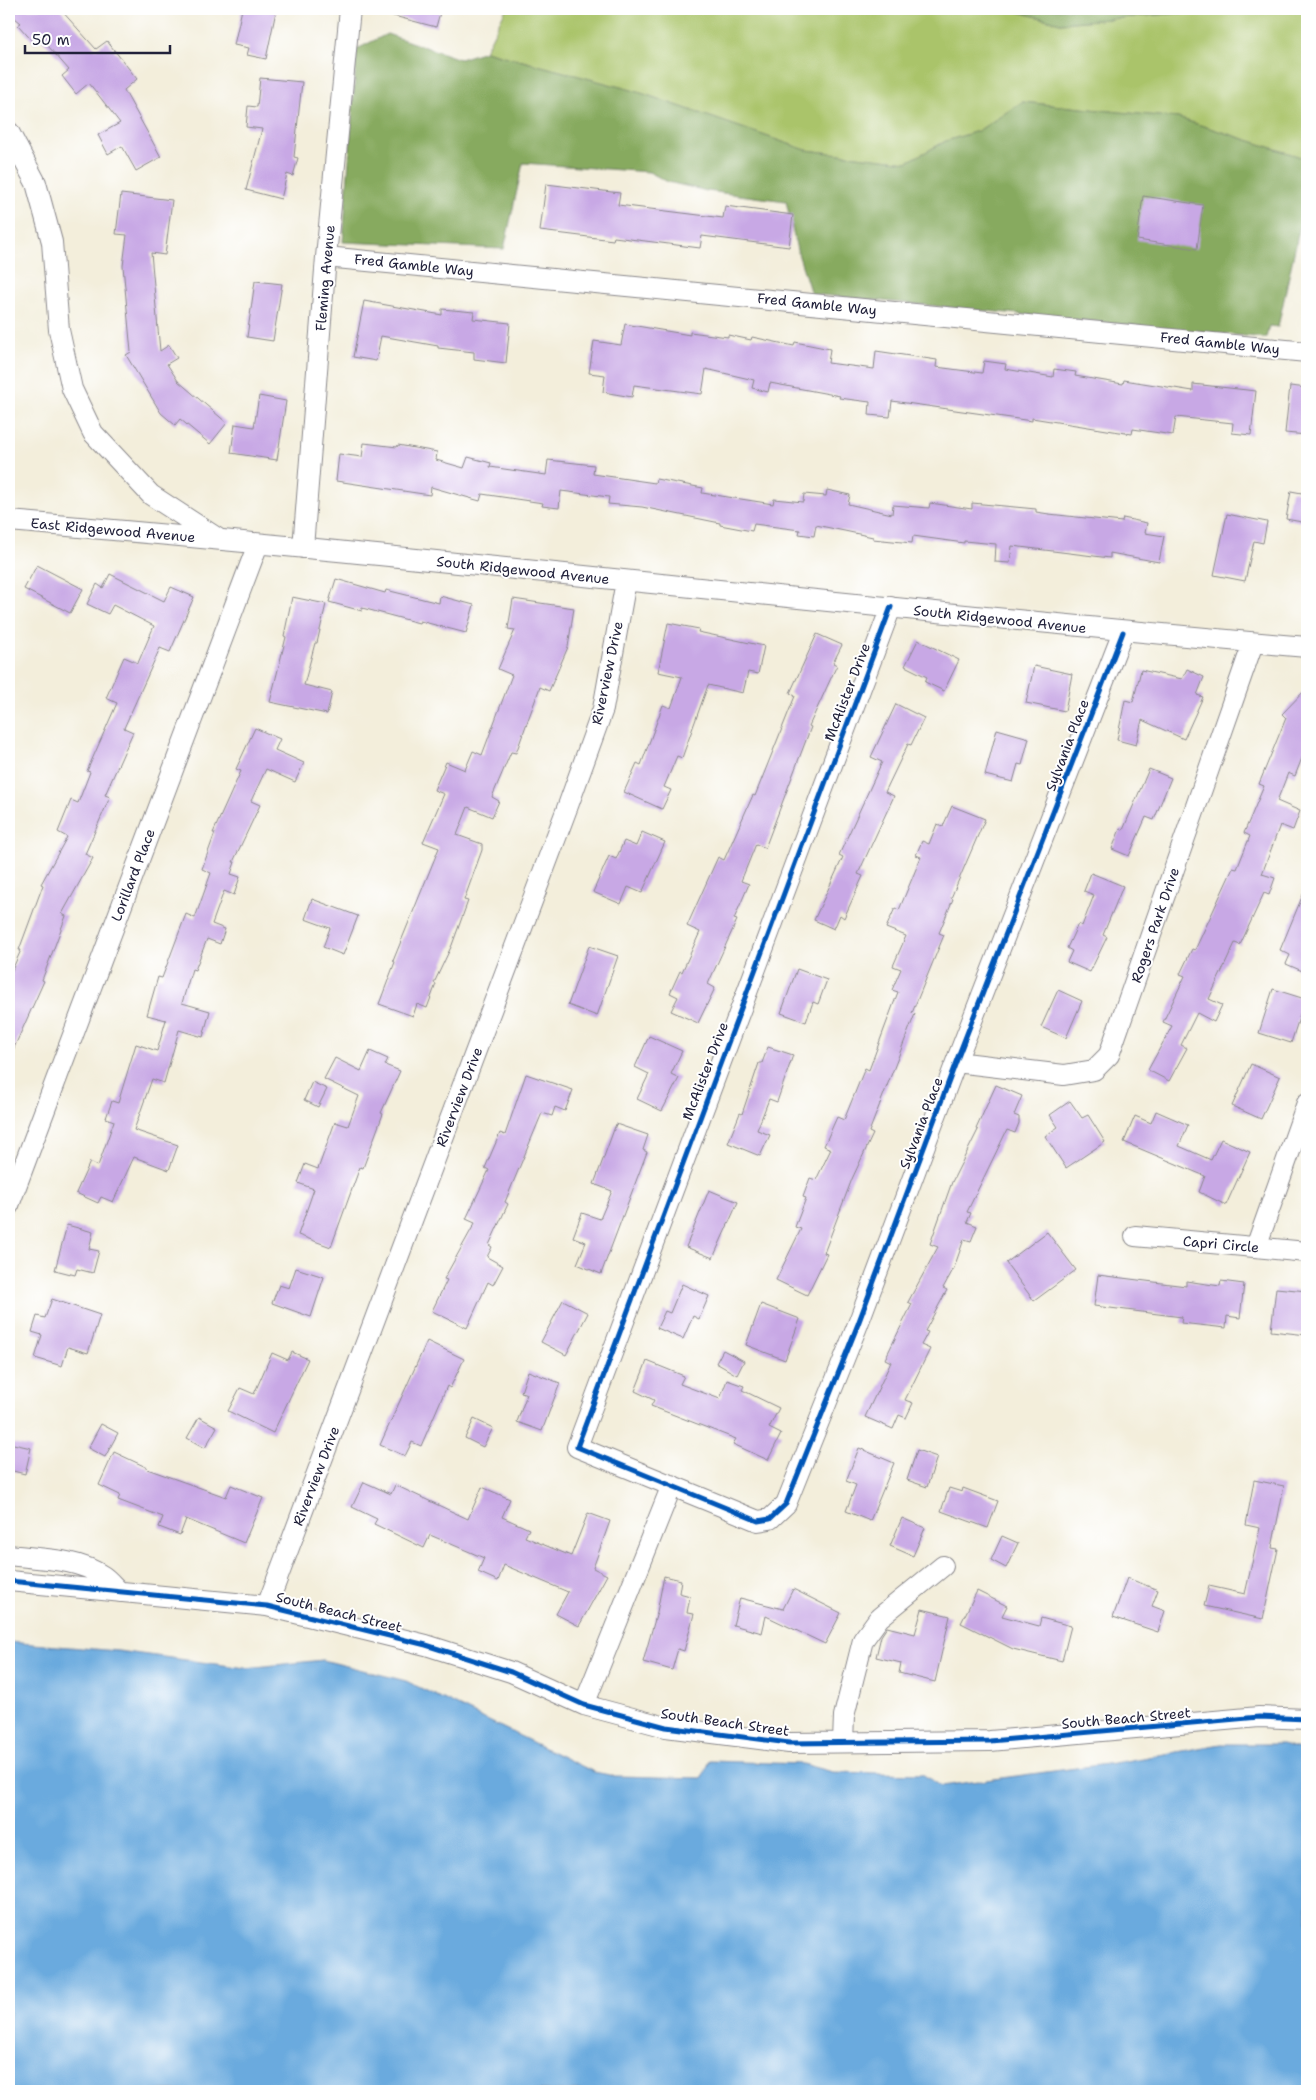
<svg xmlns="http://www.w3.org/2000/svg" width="1316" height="2100" viewBox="0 0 1316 2100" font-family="'Shantell Sans',sans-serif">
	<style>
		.green { fill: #aac46a; stroke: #667352 }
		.forest { fill: #87aa5e; stroke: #54664c }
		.water { fill: #6baade; stroke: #46668c }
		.building { fill: #c8a8e5 }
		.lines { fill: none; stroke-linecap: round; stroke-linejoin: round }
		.minor-casing { stroke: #8a888b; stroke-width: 22 }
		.minor { stroke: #fff; stroke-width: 20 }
		.cycleway-casing { stroke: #fff; stroke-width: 8 }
		.cycleway { stroke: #0057b8; stroke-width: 5 }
		.labels { text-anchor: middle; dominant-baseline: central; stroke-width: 4; stroke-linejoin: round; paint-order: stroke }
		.street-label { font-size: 14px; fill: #22223b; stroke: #fff }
	</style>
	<rect width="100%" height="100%" fill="#fff"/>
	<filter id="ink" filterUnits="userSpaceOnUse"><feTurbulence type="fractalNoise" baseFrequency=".02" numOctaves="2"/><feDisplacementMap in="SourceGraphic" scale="10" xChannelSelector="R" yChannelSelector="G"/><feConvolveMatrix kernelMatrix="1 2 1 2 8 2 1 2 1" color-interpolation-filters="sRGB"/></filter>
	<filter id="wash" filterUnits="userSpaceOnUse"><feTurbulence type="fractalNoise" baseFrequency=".0096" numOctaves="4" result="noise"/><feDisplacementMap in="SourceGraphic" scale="20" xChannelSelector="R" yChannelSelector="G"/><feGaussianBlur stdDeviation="1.12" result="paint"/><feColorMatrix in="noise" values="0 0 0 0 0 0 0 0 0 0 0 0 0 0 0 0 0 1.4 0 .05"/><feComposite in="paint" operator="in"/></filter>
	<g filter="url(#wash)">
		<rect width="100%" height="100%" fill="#f3eedb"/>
		<path class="green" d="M506 9H1008L1060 23 1230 9H1307V159L1178 118 1022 102 978 131 946 141 907 162 806 150 635 91 485 51Z"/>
		<path class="forest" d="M1008 9H1230L1060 23Z
			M387 34 460 59 485 51 635 91 806 150 907 162 946 141 978 131 1022 102 1178 118 1307 159V193L1278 327 1269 326 1266 338 811 294 797 250 786 201 707 191 668 182 649 172 523 163 504 249 343 242 357 49Z"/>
		<path class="water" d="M9 1642 118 1651 246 1668 323 1660 406 1681 594 1772 615 1776 702 1778 710 1761 803 1764 833 1772 922 1774 941 1786 1114 1763 1221 1744H1282L1307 1751V2091H9Z"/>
		<g id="blocks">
			<path class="building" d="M9 9H60L96 49 107 41 137 79 124 90 161 157 136 171 122 146 108 154 98 135 120 123 89 83 76 94 62 76 69 70 41 38 35 44 18 25 21 23 9 13Z
				M242 9 276 11 266 59 247 55 249 48 234 45Z
				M387 9H441L436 27 386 14Z
				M260 78 302 82 294 157 298 158 293 176 287 174 281 199 246 190 262 129 246 127 248 106 257 107Z
				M546 184 620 193 618 205 723 218 725 206 793 215 789 247 702 236 700 248 614 237 613 240 540 231Z
				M121 194 172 200 165 255 151 253 160 351 169 345 177 358 167 364 178 381 227 423 210 444 180 419 175 425 161 413 126 355 131 352 123 266 127 235 116 234Z
				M1143 196 1203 205 1197 249 1137 240Z
				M255 281 282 284 273 341 247 337Z
				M364 301 442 315V309L474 312 473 319 510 323 506 363 474 359V352L438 348V346L381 336 376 361 353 357Z
				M625 324 690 335V332L728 337V335L751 340 752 337 794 346 795 342 830 349 828 363 874 369 876 351 937 360 936 367 982 373 984 361 1006 364 1005 369 1053 377 1054 369 1076 372 1075 376 1123 384 1124 380 1193 391V384L1256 391 1251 435 1232 433 1233 423 1176 417 1173 435 1133 429 1132 434 1032 418V421L892 401 890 417 869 415 870 402 839 398 840 396 770 383 768 392 752 388 754 380 706 369 702 394 634 385 632 397 603 392 605 375 589 373 594 341 621 345Z
				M1290 386 1307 388V435L1285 433Z
				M259 396 286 401 277 460 231 453 235 424 254 427Z
				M364 443 397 447 398 445 437 452 436 460 464 468 468 457 491 463 490 467 546 475 548 460 594 465 593 474 655 483 656 479 703 488 702 493 773 504 774 499 803 502 804 494 826 496 827 490 850 495 848 504 892 514 893 505 929 508 930 503 972 509V503L1036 509V512L1049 514 1122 522 1123 518 1147 523 1145 533 1164 536 1159 562 1110 553V558L1012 546 1010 563 995 562 996 544 964 541V543L913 536 912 543 873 539V537L816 525 814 536 799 534 800 530 754 524 752 531 720 525V523L642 507 608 504 609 497 561 491 559 508 542 506 543 503 482 494 480 501 431 487 430 495 336 481 339 454 362 457Z
				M1291 491 1307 494V523L1286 519Z
				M1227 514 1267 522 1263 543 1254 541 1245 581 1214 575Z
				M37 565 83 589 70 613 24 589Z
				M110 574 164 601 171 587 194 597 170 652 160 648 124 728 133 732 105 795 110 797 85 854 93 858 62 914 66 916 42 980 44 981 9 1059V977L21 950H19L43 885 41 884 67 837 58 832 71 800 78 803 90 772 87 771 117 703 106 698 124 657 138 663 154 626 113 605 108 614 87 604 97 584 103 588Z
				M336 579 385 593 386 590 439 603 440 596 474 605 466 633 420 621 419 623 362 608V611L329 602Z
				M292 597 326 604 317 643H315L304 685 332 692 327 714 270 702 286 637 284 636Z
				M513 599 574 608 568 647 549 691 540 687 516 753 511 752 492 797 499 801 492 817 468 807 457 835 482 844V850L464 900 468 901 452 945 434 983 436 984 427 1008 417 1004 413 1016 379 1004 395 962 393 961 439 848 423 842 444 794 434 790 446 762 465 770 473 751 482 755 512 675 498 669 515 630 508 629Z
				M668 623 699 629 698 632 764 646 758 674 748 672 743 693 708 685 682 758 677 756 664 787 671 790 662 809 624 792 637 763 641 765 663 705 671 708 682 677 658 672Z
				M817 634 842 645 833 663 837 665 809 726 811 727 765 848 756 844 741 881 749 884 734 919 737 920 708 984 715 988 698 1023 671 1011 678 997 670 993 680 971 682 972 700 932 687 926 718 857 724 860 753 795 755 796 795 696 790 693Z
				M918 640 959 660 944 691 925 682 927 677 905 666Z
				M1034 666 1072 674 1065 711 1026 703Z
				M1187 669 1204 677 1197 695 1203 697 1184 739 1142 720 1136 745 1117 740 1125 700 1133 702 1141 670 1182 679Z
				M1307 688V745L1295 776 1288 773 1277 801 1300 811 1293 830 1280 825 1262 874 1275 878 1269 895 1264 893 1240 945 1235 943 1209 999 1222 1005 1214 1022 1197 1013 1181 1045 1187 1048 1169 1081 1148 1070 1172 1026 1163 1022 1185 976 1180 974 1192 949 1195 950 1233 868 1237 869 1250 836 1244 833 1264 786 1259 784 1286 718 1282 714Z
				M896 704 924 718 911 745 908 744 885 792 894 796 858 874 863 876 844 918 840 915 834 929 814 920 843 857 839 855 882 762 871 757Z
				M255 728 280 739 275 750 304 763 295 782 266 769 251 801 260 805 233 862H235L231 874 240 877 234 895 224 891 212 924 225 929 220 944 207 939 195 970 192 969 182 1003 210 1011 203 1037 179 1030 164 1083 152 1079 134 1130 178 1145 169 1170 134 1157 113 1202 101 1197 98 1203 76 1193 90 1162 98 1166 114 1121 106 1118 112 1101 118 1103 136 1044 157 1051 166 1020 147 1015 158 977 162 978 186 914 195 918 211 873 202 869 215 833H213L241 771 236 769Z
				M997 729 1029 738 1022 765 1018 764 1013 782 985 775Z
				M1149 769 1171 778 1154 820 1146 817 1129 856 1112 849 1120 829 1123 830Z
				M952 806 985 819 951 898 953 899 939 933 944 935 912 1013 915 1014 869 1132 873 1134 852 1179 824 1253 827 1254 807 1295 776 1280 801 1229 795 1227 806 1198 803 1197 810 1178 816 1180 831 1149 824 1146 837 1117 844 1120 865 1068 869 1070 898 992 892 990 901 969 893 966 906 936 886 928 895 908 899 910 921 857 916 855 922 841 929 844 937 824 943 826Z
				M642 832 665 842 642 893 628 887 621 904 593 892 609 856 616 859 624 841 636 846Z
				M1091 873 1123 886 1103 935 1107 937 1090 972 1067 962 1072 951 1067 948 1078 924 1082 926 1094 895 1084 891Z
				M1307 885V973L1286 964 1290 955 1280 950Z
				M312 899 358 916 343 955 323 947 330 928 305 919Z
				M589 946 618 956 597 1016 568 1005Z
				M797 969 827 980 818 1004 813 1002 806 1022 781 1013Z
				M1273 989 1305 999 1291 1043 1259 1033Z
				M1058 990 1082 1001 1066 1038 1041 1027Z
				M649 1036 682 1051 671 1074 679 1078 662 1111 637 1099 649 1074 635 1067Z
				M768 1047 793 1055 777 1102 769 1099 757 1130 770 1135 760 1156 728 1143 740 1113 742 1114 759 1063H762Z
				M370 1051 388 1059 385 1065 400 1071 381 1113 383 1114 363 1168 360 1167 331 1247 298 1235 314 1189 298 1183 305 1164 318 1169 335 1122 348 1126 359 1096 324 1079 335 1058 361 1071Z
				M1251 1064 1280 1077 1261 1119 1232 1106Z
				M526 1074 573 1090 565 1111 555 1107 552 1116 542 1113 505 1202 508 1204 489 1245 492 1247 487 1257 503 1266 493 1285 488 1282 467 1328 432 1311 447 1280 444 1279 475 1223 466 1219 489 1170 485 1168 500 1133 505 1135Z
				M312 1082 327 1089 318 1107 304 1100Z
				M996 1085 1022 1096 1014 1115 1019 1117V1123L1015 1133 1007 1130 967 1212 971 1213 967 1222 977 1226 971 1241 964 1239 954 1268 943 1288 947 1290 925 1331 928 1332 921 1345 930 1349 905 1400 913 1403 906 1418 899 1415 893 1429 865 1417 891 1362 885 1359 912 1304 908 1302 938 1247 930 1244 952 1182 978 1130 976 1129Z
				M1070 1101 1082 1118 1088 1115 1105 1142 1066 1168 1045 1136 1058 1127 1050 1115Z
				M1156 1111 1188 1125 1179 1146 1211 1160 1221 1139 1250 1152 1226 1205 1199 1192 1205 1176 1124 1142 1135 1116 1151 1123Z
				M616 1124 648 1135 643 1150 647 1152 601 1274 577 1264 586 1242 573 1237 582 1213 600 1219 612 1191 594 1184Z
				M709 1190 738 1202 713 1258 686 1247Z
				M67 1225 93 1232 89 1249 99 1251 93 1273 77 1269 75 1275 55 1270Z
				M1047 1232 1076 1270 1034 1301 1006 1263Z
				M296 1268 324 1277 311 1317 272 1303 279 1285 289 1288Z
				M1098 1275 1186 1286V1281L1220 1286 1221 1281 1244 1284 1240 1318 1227 1316 1226 1328 1181 1323 1182 1317 1094 1306Z
				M682 1284 709 1296 699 1319 693 1316 683 1339 657 1328 665 1311 670 1313Z
				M1276 1288 1307 1291V1335L1271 1331Z
				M52 1299 100 1315 88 1353 68 1347 62 1366 35 1358 42 1335 32 1332 37 1316 45 1318Z
				M563 1300 588 1313 566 1355 541 1342Z
				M761 1304 800 1319 785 1360 746 1345Z
				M427 1341 464 1359 450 1388 447 1386 421 1446 412 1442 405 1456 380 1445Z
				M723 1350 744 1361 737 1375 716 1363Z
				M292 1352 308 1359 273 1433 228 1411 240 1388 254 1394 272 1353 288 1360Z
				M647 1361 684 1376 680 1384 720 1399 727 1380 744 1386 742 1390 779 1408 769 1428 781 1434 768 1460 733 1444 736 1439 651 1406 654 1400 635 1391Z
				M528 1371 560 1383 542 1431 517 1422 527 1394 521 1392Z
				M199 1417 217 1427 205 1448 187 1438Z
				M474 1419 493 1428 483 1447 465 1438Z
				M101 1424 118 1433 105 1457 88 1448Z
				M9 1443 31 1448 25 1474 9 1470Z
				M859 1448 894 1463 870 1521 846 1511 856 1485 846 1481Z
				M917 1450 937 1457 927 1487 907 1480Z
				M114 1452 148 1468 147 1469 226 1497 231 1485 263 1498 244 1543 186 1519 180 1535 159 1527 163 1517 118 1500 120 1495 99 1485Z
				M1254 1480 1284 1486 1272 1548 1278 1549 1263 1619 1204 1606 1209 1586 1245 1594 1260 1528 1246 1525Z
				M364 1482 391 1494 395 1485 468 1519 482 1487 510 1499 502 1517 529 1529 525 1537 571 1556 588 1513 610 1521 593 1568 607 1575 579 1626 556 1614 568 1592 504 1565 498 1581 478 1572 484 1558 430 1535 424 1548 374 1524 377 1519 352 1507Z
				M949 1488 962 1492 963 1488 998 1501 988 1528 941 1511Z
				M902 1518 925 1528 913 1556 890 1546Z
				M1002 1536 1018 1543 1006 1568 991 1560Z
				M664 1576 681 1580 679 1593 690 1596 687 1613 694 1614 684 1651 678 1649 672 1670 643 1662 657 1612Z
				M1127 1578 1158 1590 1152 1606 1165 1611 1158 1632 1113 1617Z
				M793 1589 841 1613 825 1644 766 1616 762 1633 733 1625 740 1598 783 1609Z
				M977 1591 1007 1606 1002 1616 1039 1626 1041 1618 1071 1626 1062 1661 1013 1649 961 1623Z
				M922 1609 950 1616 935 1682 899 1673 901 1663 876 1657 881 1636 887 1627 915 1634Z"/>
		</g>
	</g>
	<g filter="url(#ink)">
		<use href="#blocks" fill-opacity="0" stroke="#8a888b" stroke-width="1"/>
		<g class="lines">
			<g class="minor-casing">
				<path id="minor" d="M9 132 36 183 52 242 59 330 72 389 93 433 151 495 217 538
					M326 257 1307 352
					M9 521C442 557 874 610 1307 647
					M303 548 326 257 350 9
					M891 607 577 1447 758 1521 770 1519 786 1504 858 1324 956 1062 1123 632
					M956 1062 1064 1075 1094 1070 1109 1055 1253 643
					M9 1205 258 544
					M1135 1236 1307 1252
					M1256 1247 1307 1103
					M9 1555C39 1559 77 1558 103 1576 109 1580 114 1587 120 1592
					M9 1581 267 1606 426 1645 511 1672 584 1705 666 1727 789 1743 990 1741 1259 1717 1307 1719
					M267 1606 569 803 603 709 626 581
					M584 1705 672 1485
					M843 1742 844 1716 863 1640 879 1618 943 1566"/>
			</g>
			<use href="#minor" class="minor"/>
			<g class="cycleway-casing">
				<path id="cycleway" d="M891 607 577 1447 758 1521 770 1519 786 1504 858 1324 956 1062 1123 632
					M9 1581 267 1606 426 1645 511 1672 584 1705 666 1727 789 1743 990 1741 1259 1717 1307 1719"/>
			</g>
			<use href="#cycleway" class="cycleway"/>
		</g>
	</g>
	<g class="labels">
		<g class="street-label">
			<text transform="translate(414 265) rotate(6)">Fred Gamble Way</text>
			<text transform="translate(325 278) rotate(-85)">Fleming Avenue</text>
			<text transform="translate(817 304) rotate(6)">Fred Gamble Way</text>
			<text transform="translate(1220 343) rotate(6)">Fred Gamble Way</text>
			<text transform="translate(113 530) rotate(5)">East Ridgewood Avenue</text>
			<text transform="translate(523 570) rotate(6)">South Ridgewood Avenue</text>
			<text transform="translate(1000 619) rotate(6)">South Ridgewood Avenue</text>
			<text transform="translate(607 673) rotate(-78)">Riverview Drive</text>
			<text transform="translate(847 692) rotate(-69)">McAlister Drive</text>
			<text transform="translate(1067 745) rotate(-69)">Sylvania Place</text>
			<text transform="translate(133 875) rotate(-69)">Lorillard Place</text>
			<text transform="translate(1155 925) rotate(-71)">Rogers Park Drive</text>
			<text transform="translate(705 1071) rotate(-69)">McAlister Drive</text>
			<text transform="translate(459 1097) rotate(-69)">Riverview Drive</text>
			<text transform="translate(921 1123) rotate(-69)">Sylvania Place</text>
			<text transform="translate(1221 1244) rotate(5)">Capri Circle</text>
			<text transform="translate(316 1476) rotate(-69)">Riverview Drive</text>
			<text transform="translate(339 1612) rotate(14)">South Beach Street</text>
			<text transform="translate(1126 1718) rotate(-5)">South Beach Street</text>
			<text transform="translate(725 1722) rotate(8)">South Beach Street</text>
		</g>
	</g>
	<rect width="1316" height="2100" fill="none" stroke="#fff" stroke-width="30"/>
	<path d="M25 45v8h145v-8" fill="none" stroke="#22223b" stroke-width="2.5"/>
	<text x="32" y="45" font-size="15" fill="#22223b" stroke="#ffffff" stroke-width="4" paint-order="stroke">50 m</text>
</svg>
